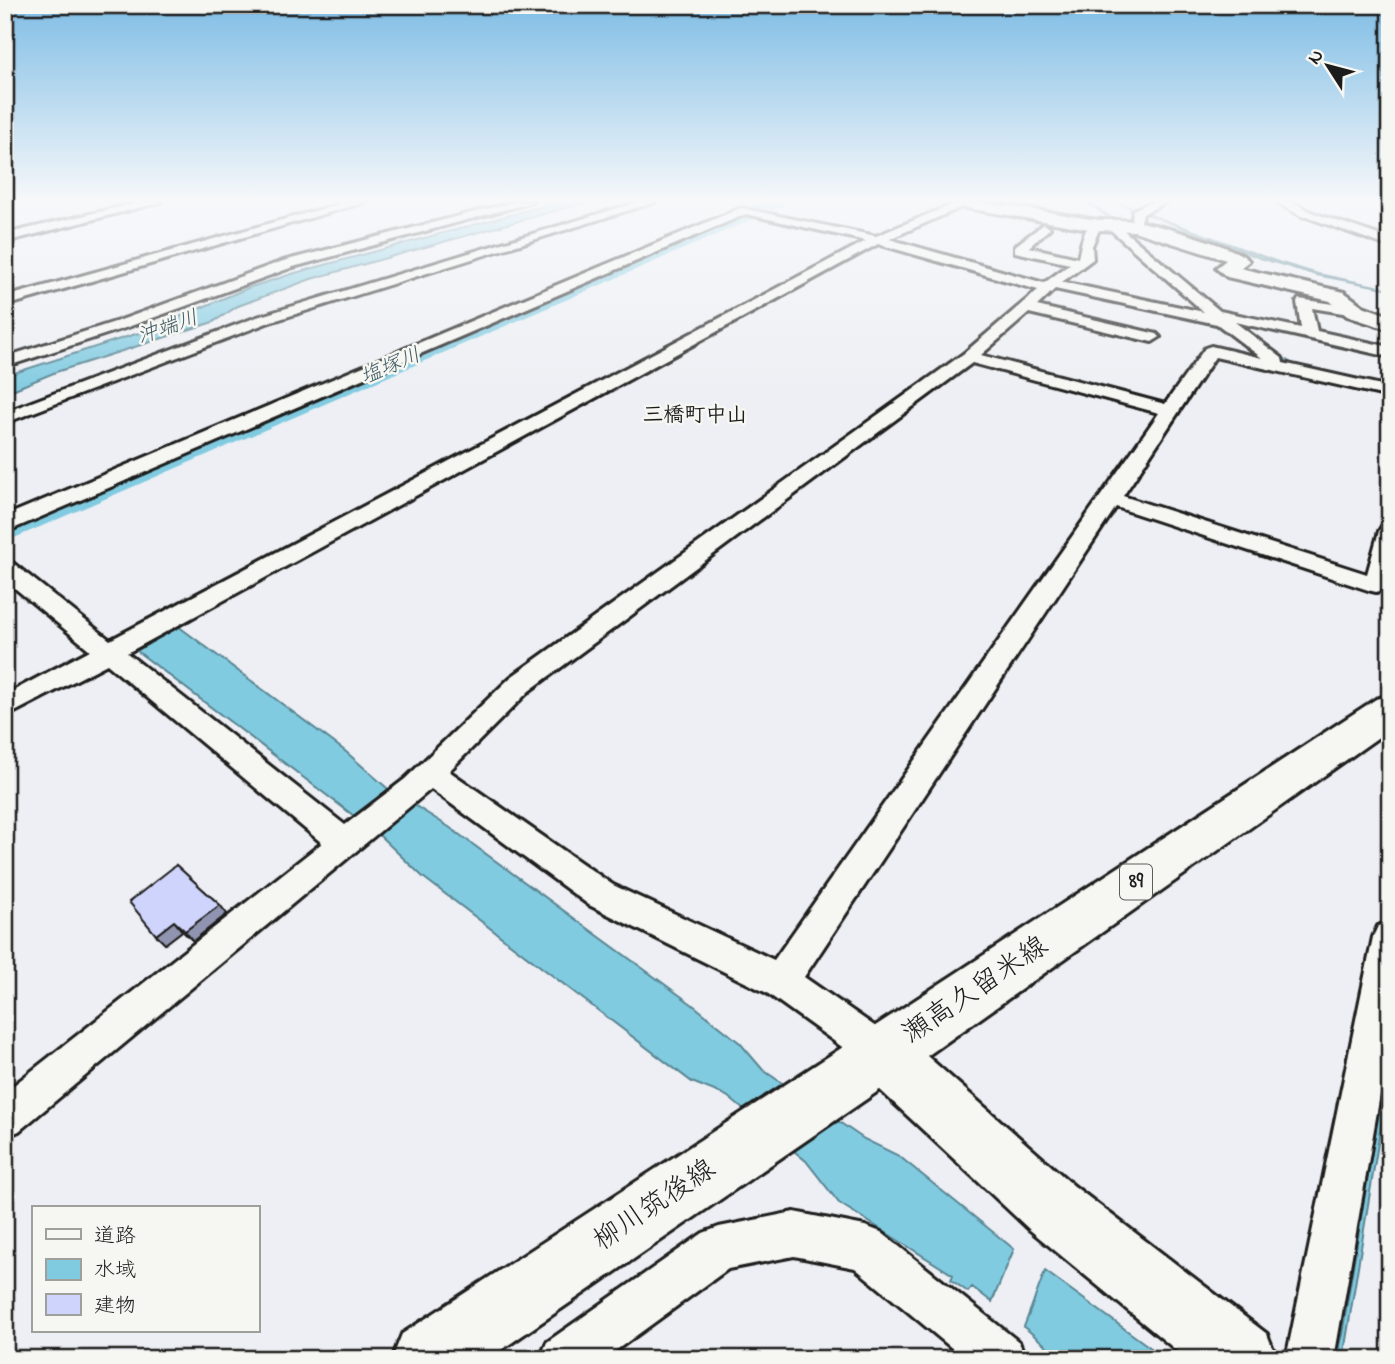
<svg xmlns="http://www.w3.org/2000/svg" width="1395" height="1364" viewBox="0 0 1395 1364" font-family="'Indie Flower','Klee One',sans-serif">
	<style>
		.water { fill: #81cbe1; stroke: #598592; stroke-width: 2 }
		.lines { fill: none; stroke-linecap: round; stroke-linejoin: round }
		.stream-far1 { stroke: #598592; stroke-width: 3.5 }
		.stream { stroke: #598592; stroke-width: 4.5 }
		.river { fill: #81cbe1; fill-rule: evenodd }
		.minor-casing { stroke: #1c1c1c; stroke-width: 6 }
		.tertiary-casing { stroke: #1c1c1c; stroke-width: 5 }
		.secondary-casing { stroke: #1c1c1c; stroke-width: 6 }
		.primary-casing { stroke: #1c1c1c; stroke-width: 6 }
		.minor { fill: #f6f6f2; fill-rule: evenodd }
		.tertiary { fill: #f6f6f2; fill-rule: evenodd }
		.secondary { fill: #f6f6f2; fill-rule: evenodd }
		.primary { fill: #f6f6f2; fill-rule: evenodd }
		.wall { fill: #b1b6d9; stroke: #1c1c1c; stroke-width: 2 }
		.shaded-wall { fill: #9094b0; stroke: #1c1c1c; stroke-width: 2 }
		.building { fill: #ced4fc; stroke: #1c1c1c; stroke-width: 2 }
		.labels { text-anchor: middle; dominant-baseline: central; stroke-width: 5; stroke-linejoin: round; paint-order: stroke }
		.far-water-label { font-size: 21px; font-style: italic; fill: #3f5961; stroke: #f6f6f2 }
		.far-quarter-label { font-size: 21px; font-weight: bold; fill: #1c1c1c; stroke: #f6f6f2 }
		.shield { fill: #f6f6f2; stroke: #5d5d5c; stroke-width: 2 }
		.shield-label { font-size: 21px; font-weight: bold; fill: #1c1c1c }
		.near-street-label { font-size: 28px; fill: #1c1c1c; stroke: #f6f6f2 }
	</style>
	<rect width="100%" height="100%" fill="#eeeff4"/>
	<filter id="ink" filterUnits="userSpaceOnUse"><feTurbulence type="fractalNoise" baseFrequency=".0143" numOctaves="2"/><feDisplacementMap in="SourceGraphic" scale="14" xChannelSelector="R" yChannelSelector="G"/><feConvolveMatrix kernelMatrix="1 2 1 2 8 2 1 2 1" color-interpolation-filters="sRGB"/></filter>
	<g filter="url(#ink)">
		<path class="water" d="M558 202H587L311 279 238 306 213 322 56 372 5 393V376L148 330 248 288 295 273Z
			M1116 202 1278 262 1318 274 1390 289 1316 275 1260 258Z
			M178 626 345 751 387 788 449 827 693 1005 740 1043 763 1070 864 1139 899 1156 1014 1249 992 1302 972 1287 968 1292 951 1280 953 1275 839 1203 806 1161 727 1096 692 1082 423 877 379 835 137 651Z
			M1390 1041V1069L1343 1359H1338Z
			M1045 1271 1166 1359H1062L1024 1327Z"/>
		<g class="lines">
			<path class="stream-far1" d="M1088 202 1120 225 1208 301"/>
			<path class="stream" d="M1206 299 1226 316
				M1162 312 1225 327
				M1269 349 1299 370"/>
			<path class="river" d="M762 202H786L783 206 5 542V519Z"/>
			<g class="minor-casing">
				<path id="minor" d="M141 202H161L5 242V234Z
					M347 202H365L5 306V297Z
					M514 202H533L293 267 128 327 5 367V357L118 321 283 261Z
					M638 202H655L267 323 5 423V412L257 317Z
					M958 202H973L889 239 1044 283 1070 264 1015 252V246L1044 224 1050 228 1029 247 1078 258C1081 246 1083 227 1095 221L1101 225 1092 246 1093 259 1062 282 1204 312 1112 231 1110 228 1116 224 1220 311 1301 328 1297 302 1299 299 1360 308 1362 311 1355 315 1312 308 1317 331 1390 347V357L1235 322 1282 358 1283 363 1390 387V397L1215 357 1123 496 1367 574 1379 531 1382 526 1390 525V576L1384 590 1376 592 1368 590 1116 507 804 977 896 1041 902 1054 896 1067 883 1073 870 1067 767 993 589 905 431 789 19 1131 5 1137V1092L322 843 107 664 5 717V695L90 650 5 580V561L13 563 110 640 866 241 746 214 13 529 5 530V516L741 208 876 236ZM878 244 1038 290 963 354 511 677 405 779 345 825 127 653ZM1055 289 1217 324 1262 358 1211 346 1205 348 1165 404 981 355 1029 313 1152 342 1160 337 1157 334 1037 306ZM972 363 1159 413 774 960 613 885 449 771 529 691Z
					M1151 202H1166L1143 214 1139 229H1131L1133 210Z
					M1308 211 1390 239V247L1304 216V212Z
					M1390 921V1037L1334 1359H1286L1373 937 1378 926Z
					M794 1212 865 1226 881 1232 1019 1342 1026 1359H965L855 1268 794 1256 728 1269 604 1359H540L547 1342 703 1233 719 1227Z"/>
			</g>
			<g class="tertiary-casing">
				<path id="tertiary" d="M1275 202H1293L1315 214 1313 217H1303Z"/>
			</g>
			<g class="secondary-casing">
				<path id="secondary" d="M883 1026 903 1034 911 1054 903 1074 488 1359H392L402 1334 863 1034Z"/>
			</g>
			<g class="primary-casing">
				<path id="primary" d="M953 202C1000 202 1045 212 1091 219 1105 221 1120 219 1134 221 1153 223 1242 248 1249 261L1240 268 1344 292 1363 306 1390 316V330L1347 316 1330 301 1227 277 1216 268 1226 260 1134 231 1095 230 961 207Z
					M1390 695V729L927 1056 1074 1186 1267 1334 1277 1359H1187L1030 1230 863 1074 855 1054 863 1034 1376 699Z"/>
			</g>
			<use href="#minor" class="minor"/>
			<use href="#tertiary" class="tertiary"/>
			<use href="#secondary" class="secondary"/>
			<use href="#primary" class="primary"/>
		</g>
		<path class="wall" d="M176 865 220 905 227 914 193 941 182 931 165 944 156 935Z"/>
		<path class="shaded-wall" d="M220 905 227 914 193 941 185 931Z
			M174 921 182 931 165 944 156 935Z"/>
		<path class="building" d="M176 865 220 905 185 931 174 921 156 935 129 902Z"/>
	</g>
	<linearGradient id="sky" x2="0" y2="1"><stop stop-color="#7fbde5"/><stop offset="0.51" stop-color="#f7f8fa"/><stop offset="1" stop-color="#f7f8fa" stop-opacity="0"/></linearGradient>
	<rect width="1395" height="393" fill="url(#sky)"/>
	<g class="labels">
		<g class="far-water-label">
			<text transform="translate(168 328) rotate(-19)">沖端川</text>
			<text transform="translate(391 367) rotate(-23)">塩塚川</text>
		</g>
		<g class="far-quarter-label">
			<text x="695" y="416">三橋町中山</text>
		</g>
		<rect class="shield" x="1120" y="864.5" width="32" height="35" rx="5"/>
		<g class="shield-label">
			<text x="1136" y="882">89</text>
		</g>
		<g class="near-street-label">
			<text transform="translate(976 991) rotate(-34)">瀬高久留米線</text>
			<text transform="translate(655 1206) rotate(-34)">柳川筑後線</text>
		</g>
	</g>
	<rect width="1395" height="1364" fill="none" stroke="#f6f6f2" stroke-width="28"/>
	<rect x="14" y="14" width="1367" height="1336" fill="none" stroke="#1c1c1c" stroke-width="2.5" filter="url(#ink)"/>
	<rect x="32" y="1206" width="228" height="126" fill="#f6f6f2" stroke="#9f9f9c" stroke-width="2"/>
	<rect x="46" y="1229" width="35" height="10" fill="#f6f6f2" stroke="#9f9f9c" stroke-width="2"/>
	<text x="94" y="1242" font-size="21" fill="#1c1c1c">道路</text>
	<rect x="46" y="1259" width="35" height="21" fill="#81cbe1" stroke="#9f9f9c" stroke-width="2"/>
	<text x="94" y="1276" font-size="21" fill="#1c1c1c">水域</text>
	<rect x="46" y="1294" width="35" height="21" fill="#ced4fc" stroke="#9f9f9c" stroke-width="2"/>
	<text x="94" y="1312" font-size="21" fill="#1c1c1c">建物</text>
	<g transform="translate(1328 66) rotate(306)" stroke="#f6f6f2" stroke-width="5" paint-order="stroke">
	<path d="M0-5L12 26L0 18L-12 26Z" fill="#1c1c1c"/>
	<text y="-10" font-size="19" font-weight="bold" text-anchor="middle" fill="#1c1c1c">N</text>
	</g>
</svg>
